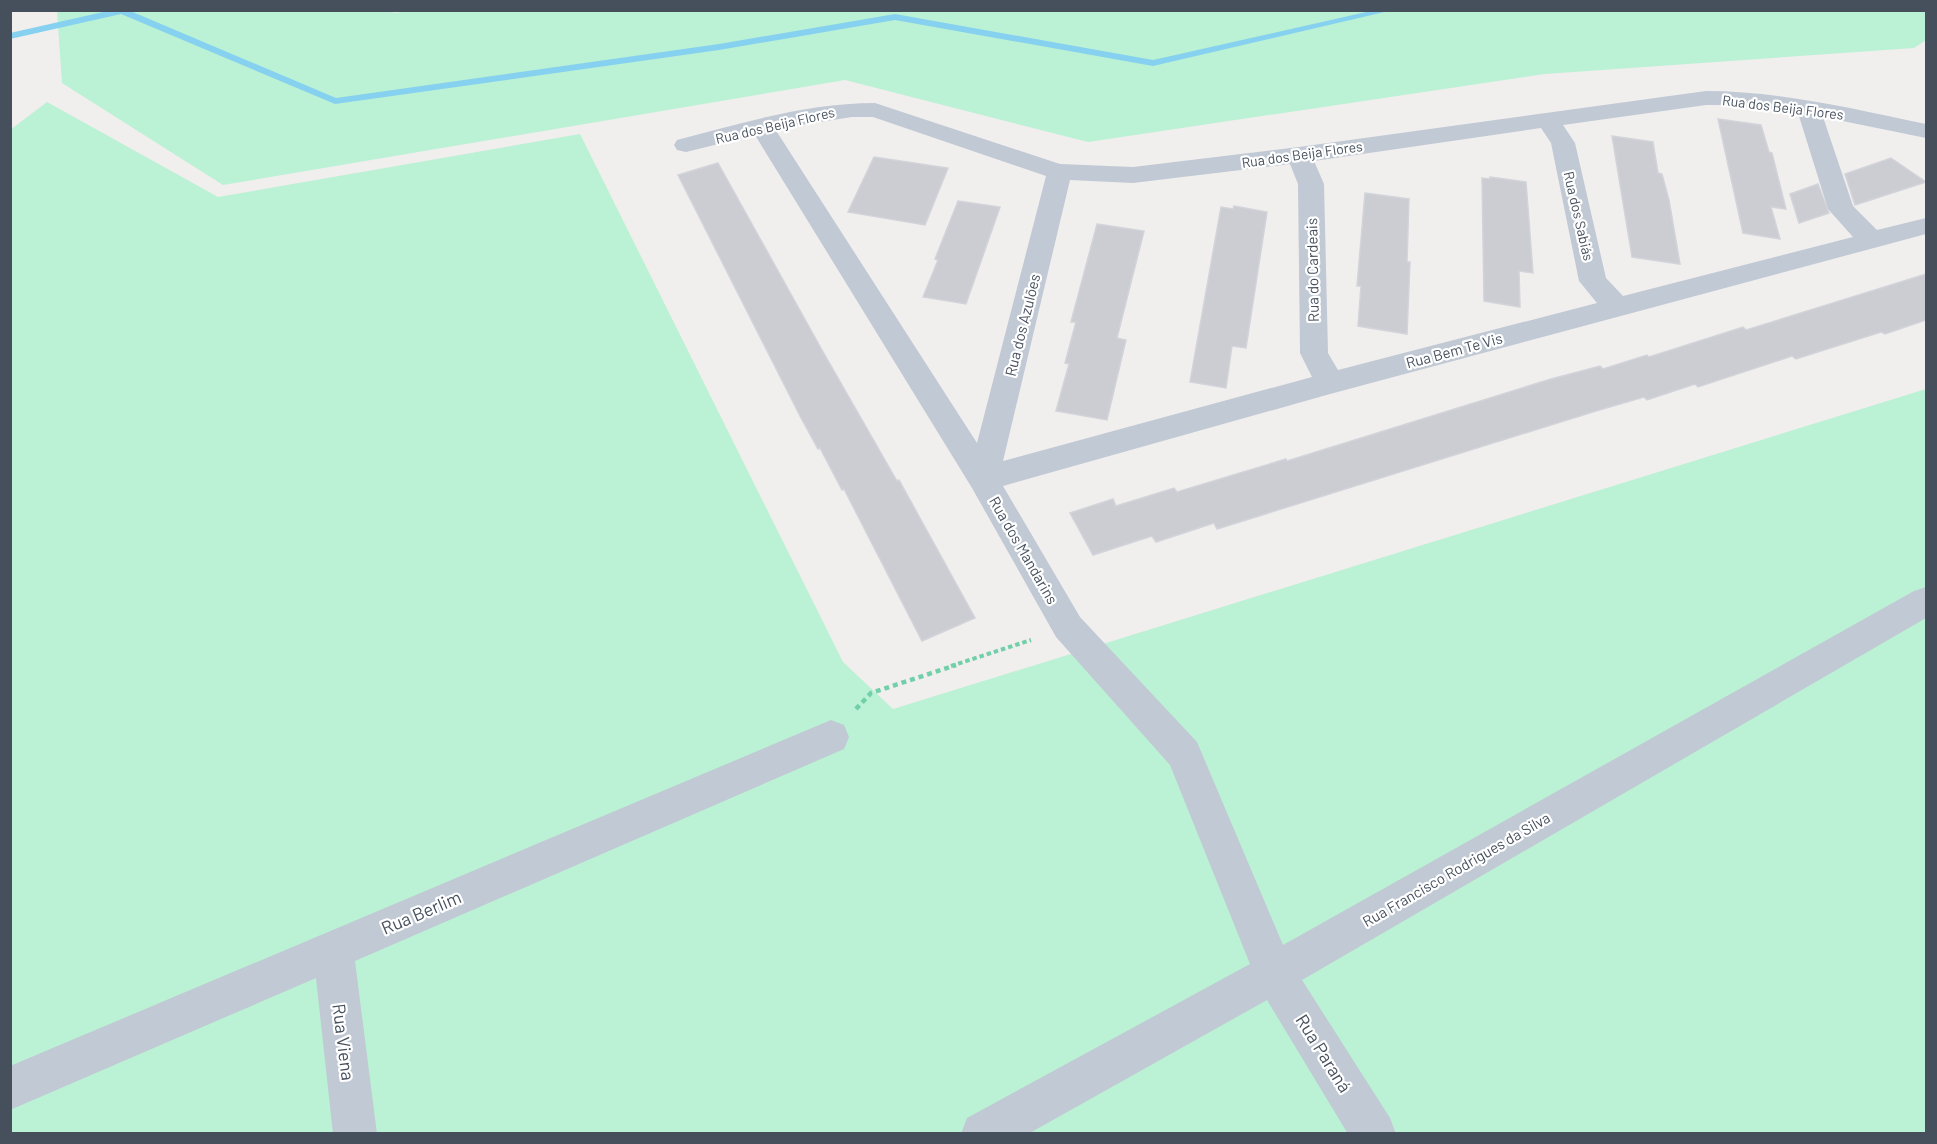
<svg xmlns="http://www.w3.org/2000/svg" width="1937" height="1144" viewBox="0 0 1937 1144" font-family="Barlow,sans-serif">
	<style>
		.green { fill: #bbf1d4 }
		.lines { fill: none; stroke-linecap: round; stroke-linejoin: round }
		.stream { fill: #86d1ef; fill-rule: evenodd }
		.building { fill: #cbcdd3; stroke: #d2d4da; stroke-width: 1.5 }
		.path-far1 { stroke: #71d0a9; stroke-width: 4; stroke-dasharray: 4.5 3; stroke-linecap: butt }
		.path { stroke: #71d0a9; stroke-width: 4.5; stroke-dasharray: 5 4; stroke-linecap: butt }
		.street { fill: #c1c9d4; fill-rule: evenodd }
		.labels { text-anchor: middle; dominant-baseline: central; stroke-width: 4.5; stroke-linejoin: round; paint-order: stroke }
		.far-street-label { font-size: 14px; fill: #46505d; stroke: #fff }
		.street-label { font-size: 15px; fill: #46505d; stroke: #fff }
		.near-street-label { font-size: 18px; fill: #46505d; stroke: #fff }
	</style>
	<rect width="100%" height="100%" fill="#f1eeee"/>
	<path class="green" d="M389 10 394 13 416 10H1926V40L1914 48 1545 74 1088 142 845 80 223 185 62 83 57 11Z
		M47 102 218 197 580 134 843 662 893 709 1926 389V1133L11 1134 10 130Z"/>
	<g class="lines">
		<path class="stream" d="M112 10H128L336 98 719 44 895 14 1153 60 1375 10H1393L1153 66 895 20 719 50 335 104 121 14 10 39V33Z"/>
	</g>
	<path class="building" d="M1718 119 1761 125 1769 152 1772 153 1786 209 1771 207 1780 239 1743 233Z
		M1612 136 1653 142 1658 173 1662 174 1669 200 1680 264 1632 257Z
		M874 157 948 168 925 225 848 212Z
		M1891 158 1926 182 1855 205 1845 174Z
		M718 163 822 350 897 481 899 480 975 618 922 641 844 489 842 490 820 448 818 449 801 418 678 175Z
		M1490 177 1526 182 1533 273 1519 271 1520 307 1484 301 1482 178 1490 179Z
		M1818 184 1829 213 1799 223 1790 194Z
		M1365 193 1409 199 1407 262H1410L1407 334 1358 326 1361 286H1357Z
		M958 201 1000 207 966 304 923 297 938 260 935 259Z
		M1234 206 1267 212 1246 348 1232 346 1226 388 1190 382 1221 207 1233 209Z
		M1097 224 1144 231 1117 338 1126 340 1107 420 1056 411 1069 364 1065 363 1076 322H1071Z
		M1926 274V320L1885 334 1881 332 1796 359 1792 356 1698 387 1695 384 1647 400 1644 397 1596 411 1217 529 1214 523 1156 542 1152 536 1093 555 1070 513 1113 499 1116 506 1174 488 1177 492 1286 459 1287 461 1551 379 1600 366 1603 369 1647 355 1649 357 1743 327 1746 330Z"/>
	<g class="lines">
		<path class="path-far1" d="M951 666 1031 640"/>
		<path class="path" d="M856 709 871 693 956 665"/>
		<path class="street" d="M1706 91C1780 91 1854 109 1926 124V138L1823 117 1853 206 1877 230 1926 218V234L1330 394 1003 486 1080 617 1197 742 1283 945 1914 591 1926 587V618L1302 980 1390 1118 1396 1134H1348L1267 1000 1028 1134H961L967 1118 1250 964 1170 765 1056 637 972 488 755 135 686 152 677 150 674 145 677 140C743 123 807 103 875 103L1060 164 1133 167 1299 147ZM1706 105H1736L1798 113 1828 209 1853 237 1623 296 1606 278 1575 143 1563 125ZM852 117H873L1046 176 977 443 775 129ZM1541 128 1551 143 1579 281 1597 303 1338 370 1328 353 1324 184 1314 161ZM1290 164 1298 184 1300 353 1312 377 1003 461 1070 180 1133 183Z
			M831 720 844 725 849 737 844 749 355 961 377 1134H333L316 978 10 1110V1066Z"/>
	</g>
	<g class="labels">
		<g class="far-street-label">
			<text transform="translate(1783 107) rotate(7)">Rua dos Beija Flores</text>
			<text transform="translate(775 125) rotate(-13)">Rua dos Beija Flores</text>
			<text transform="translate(1302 154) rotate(-8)">Rua dos Beija Flores</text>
			<text transform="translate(1579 216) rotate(77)">Rua dos Sabiás</text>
		</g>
		<g class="street-label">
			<text transform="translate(1312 270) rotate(-91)">Rua do Cardeais</text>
			<text transform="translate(1022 325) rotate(-76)">Rua dos Azulões</text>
			<text transform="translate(1454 350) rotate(-15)">Rua Bem Te Vis</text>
			<text transform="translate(1024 550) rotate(60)">Rua dos Mandarins</text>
			<text transform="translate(1456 869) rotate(-30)">Rua Francisco Rodrigues da Silva</text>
		</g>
		<g class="near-street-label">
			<text transform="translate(421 912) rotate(-23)">Rua Berlim</text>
			<text transform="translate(344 1042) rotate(83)">Rua Viena</text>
			<text transform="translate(1324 1053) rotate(58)">Rua Paraná</text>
		</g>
	</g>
	<rect width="1937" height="1144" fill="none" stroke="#46505d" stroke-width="24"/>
</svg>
